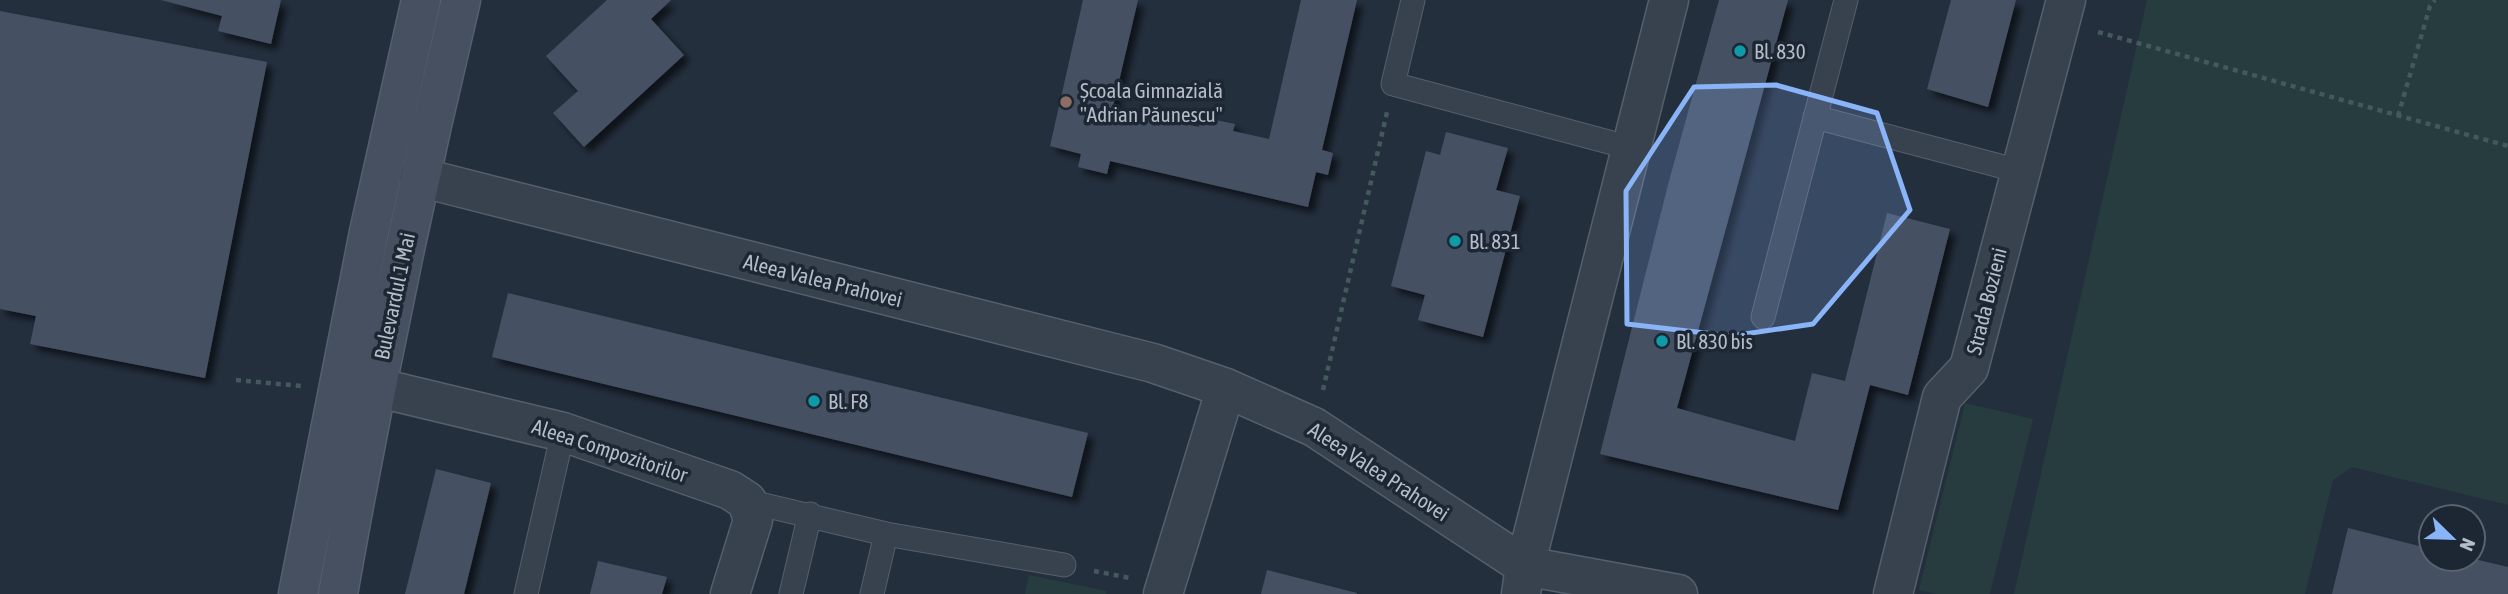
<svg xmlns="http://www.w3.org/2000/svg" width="2508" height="594" viewBox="0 0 2508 594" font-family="'Asap Condensed',sans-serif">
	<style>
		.green { fill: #263c3f }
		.building { fill: #455162; filter: url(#shadow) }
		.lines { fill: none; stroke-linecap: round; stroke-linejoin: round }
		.lane-casing { stroke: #565f6c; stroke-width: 25 }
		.street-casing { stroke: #565f6c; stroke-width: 41 }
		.secondary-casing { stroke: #565f6c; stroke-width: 41 }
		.path { stroke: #44595c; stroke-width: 4.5; stroke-dasharray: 5 5; stroke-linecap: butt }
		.lane { stroke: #38414e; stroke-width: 23 }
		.street { stroke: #38414e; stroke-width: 38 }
		.secondary { stroke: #465061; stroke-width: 38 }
		.marked { fill: #8ab4f8; fill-opacity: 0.2; stroke: #8ab4f8; stroke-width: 5; stroke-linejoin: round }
		.culture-dot { fill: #0f9aa8; stroke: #1d2633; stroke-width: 2.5 }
		.education-dot { fill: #8d6e63; stroke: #1d2633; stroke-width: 2.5 }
		.labels { text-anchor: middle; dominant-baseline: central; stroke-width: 7; stroke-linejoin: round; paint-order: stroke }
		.poi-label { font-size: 21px; fill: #b4bcc9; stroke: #1d2633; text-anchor: start }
		.street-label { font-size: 21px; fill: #b4bcc9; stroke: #1d2633 }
	</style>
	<defs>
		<filter id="shadow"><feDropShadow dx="6" dy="6" stdDeviation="3.5" flood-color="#0009"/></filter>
	</defs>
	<rect width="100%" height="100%" fill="#242f3e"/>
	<path class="green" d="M2147 0H2508V505L2352 467 2333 480 2305 594H2014Z
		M1965 403 2033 419 1990 594H1936L1919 590Z
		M1029 575 1107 591 1106 594H1025Z"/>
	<path class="building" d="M161 0H281L271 44 218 31 222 16Z
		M607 0H671L651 19 684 55 584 147 553 113 578 91 546 56Z
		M1083 0H1138L1113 107 1199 127 1201 117 1235 124 1233 131 1269 139 1301 0H1357L1322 150 1333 153 1328 175 1316 172 1308 207 1110 161 1107 174 1078 167 1081 154 1050 146Z
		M1719 0H1788L1677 408 1795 441 1812 373 1845 381 1887 213 1950 229 1908 395 1870 385 1838 510 1600 454 1669 181Z
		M1951 0H2016L1988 107 1927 89Z
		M0 11 267 62 205 378 30 344 36 316 0 309Z
		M1446 132 1508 148 1496 190 1520 196 1483 337 1418 320 1425 295 1391 286 1426 151 1440 155Z
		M508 293 1088 433 1072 497 492 357Z
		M436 469 491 483 464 594H405Z
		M2348 528 2431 549V559H2474L2508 567V594H2332Z
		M598 561 667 577 662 594H590Z
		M1267 570 1357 593V594H1261Z"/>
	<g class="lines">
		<g class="lane-casing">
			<path id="lane" d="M1413 0 1393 84 1631 148
				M1815 117 2019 171
				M1763 317 1846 0
				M747 501 886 534 1064 565
				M526 594 563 432
				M791 594 810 514
				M872 594 886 534"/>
		</g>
		<g class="street-casing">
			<path id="street" d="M419 177 1153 363 1226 388 1314 427 1525 566 1678 594
				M375 387 563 432 730 490 747 501 753 520 730 594
				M1163 594 1226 388
				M1521 594 1525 566 1669 0
				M1893 594 1942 397 1969 368 2066 0"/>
		</g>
		<g class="secondary-casing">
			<path id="secondary" d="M298 594 369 232 421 0
				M338 594C373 395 414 197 461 0"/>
		</g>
		<path class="path" d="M2098 32 2508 146
			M2398 116 2430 6 2435 0
			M236 380 301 386
			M1323 390 1387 112
			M1094 571 1130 578"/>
		<use href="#lane" class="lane"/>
		<use href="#street" class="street"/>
		<use href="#secondary" class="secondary"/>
	</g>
	<path class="marked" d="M1776 85 1877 113 1910 210 1813 324 1731 336 1627 324 1626 191 1694 87Z"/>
	<g class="culture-dot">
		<circle cx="1740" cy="51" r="7"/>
		<circle cx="1455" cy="241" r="7"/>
		<circle cx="1662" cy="341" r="7"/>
		<circle cx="814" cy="401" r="7"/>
	</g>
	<circle class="education-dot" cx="1066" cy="102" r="7"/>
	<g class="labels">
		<g class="poi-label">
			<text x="1754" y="51">Bl. 830</text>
			<text x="1080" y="90">Școala Gimnazială<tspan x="1080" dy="24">"Adrian Păunescu"</tspan></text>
			<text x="1469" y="241">Bl. 831</text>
			<text x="1676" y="341">Bl. 830 bis</text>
			<text x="828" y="401">Bl. F8</text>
		</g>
		<g class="street-label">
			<text transform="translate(823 280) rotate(14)">Aleea Valea Prahovei</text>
			<text transform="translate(394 296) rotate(-78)">Bulevardul 1 Mai</text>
			<text transform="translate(1986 301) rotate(-76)">Strada Bozieni</text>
			<text transform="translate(610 450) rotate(18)">Aleea Compozitorilor</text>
			<text transform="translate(1379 471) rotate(33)">Aleea Valea Prahovei</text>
		</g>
	</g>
	<g transform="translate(2452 538) rotate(113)"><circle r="33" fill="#1d2633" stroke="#59626f" stroke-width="2"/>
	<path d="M0-5L12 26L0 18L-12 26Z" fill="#8ab4f8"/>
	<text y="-10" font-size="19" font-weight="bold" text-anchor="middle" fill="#b4bcc9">N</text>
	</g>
</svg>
